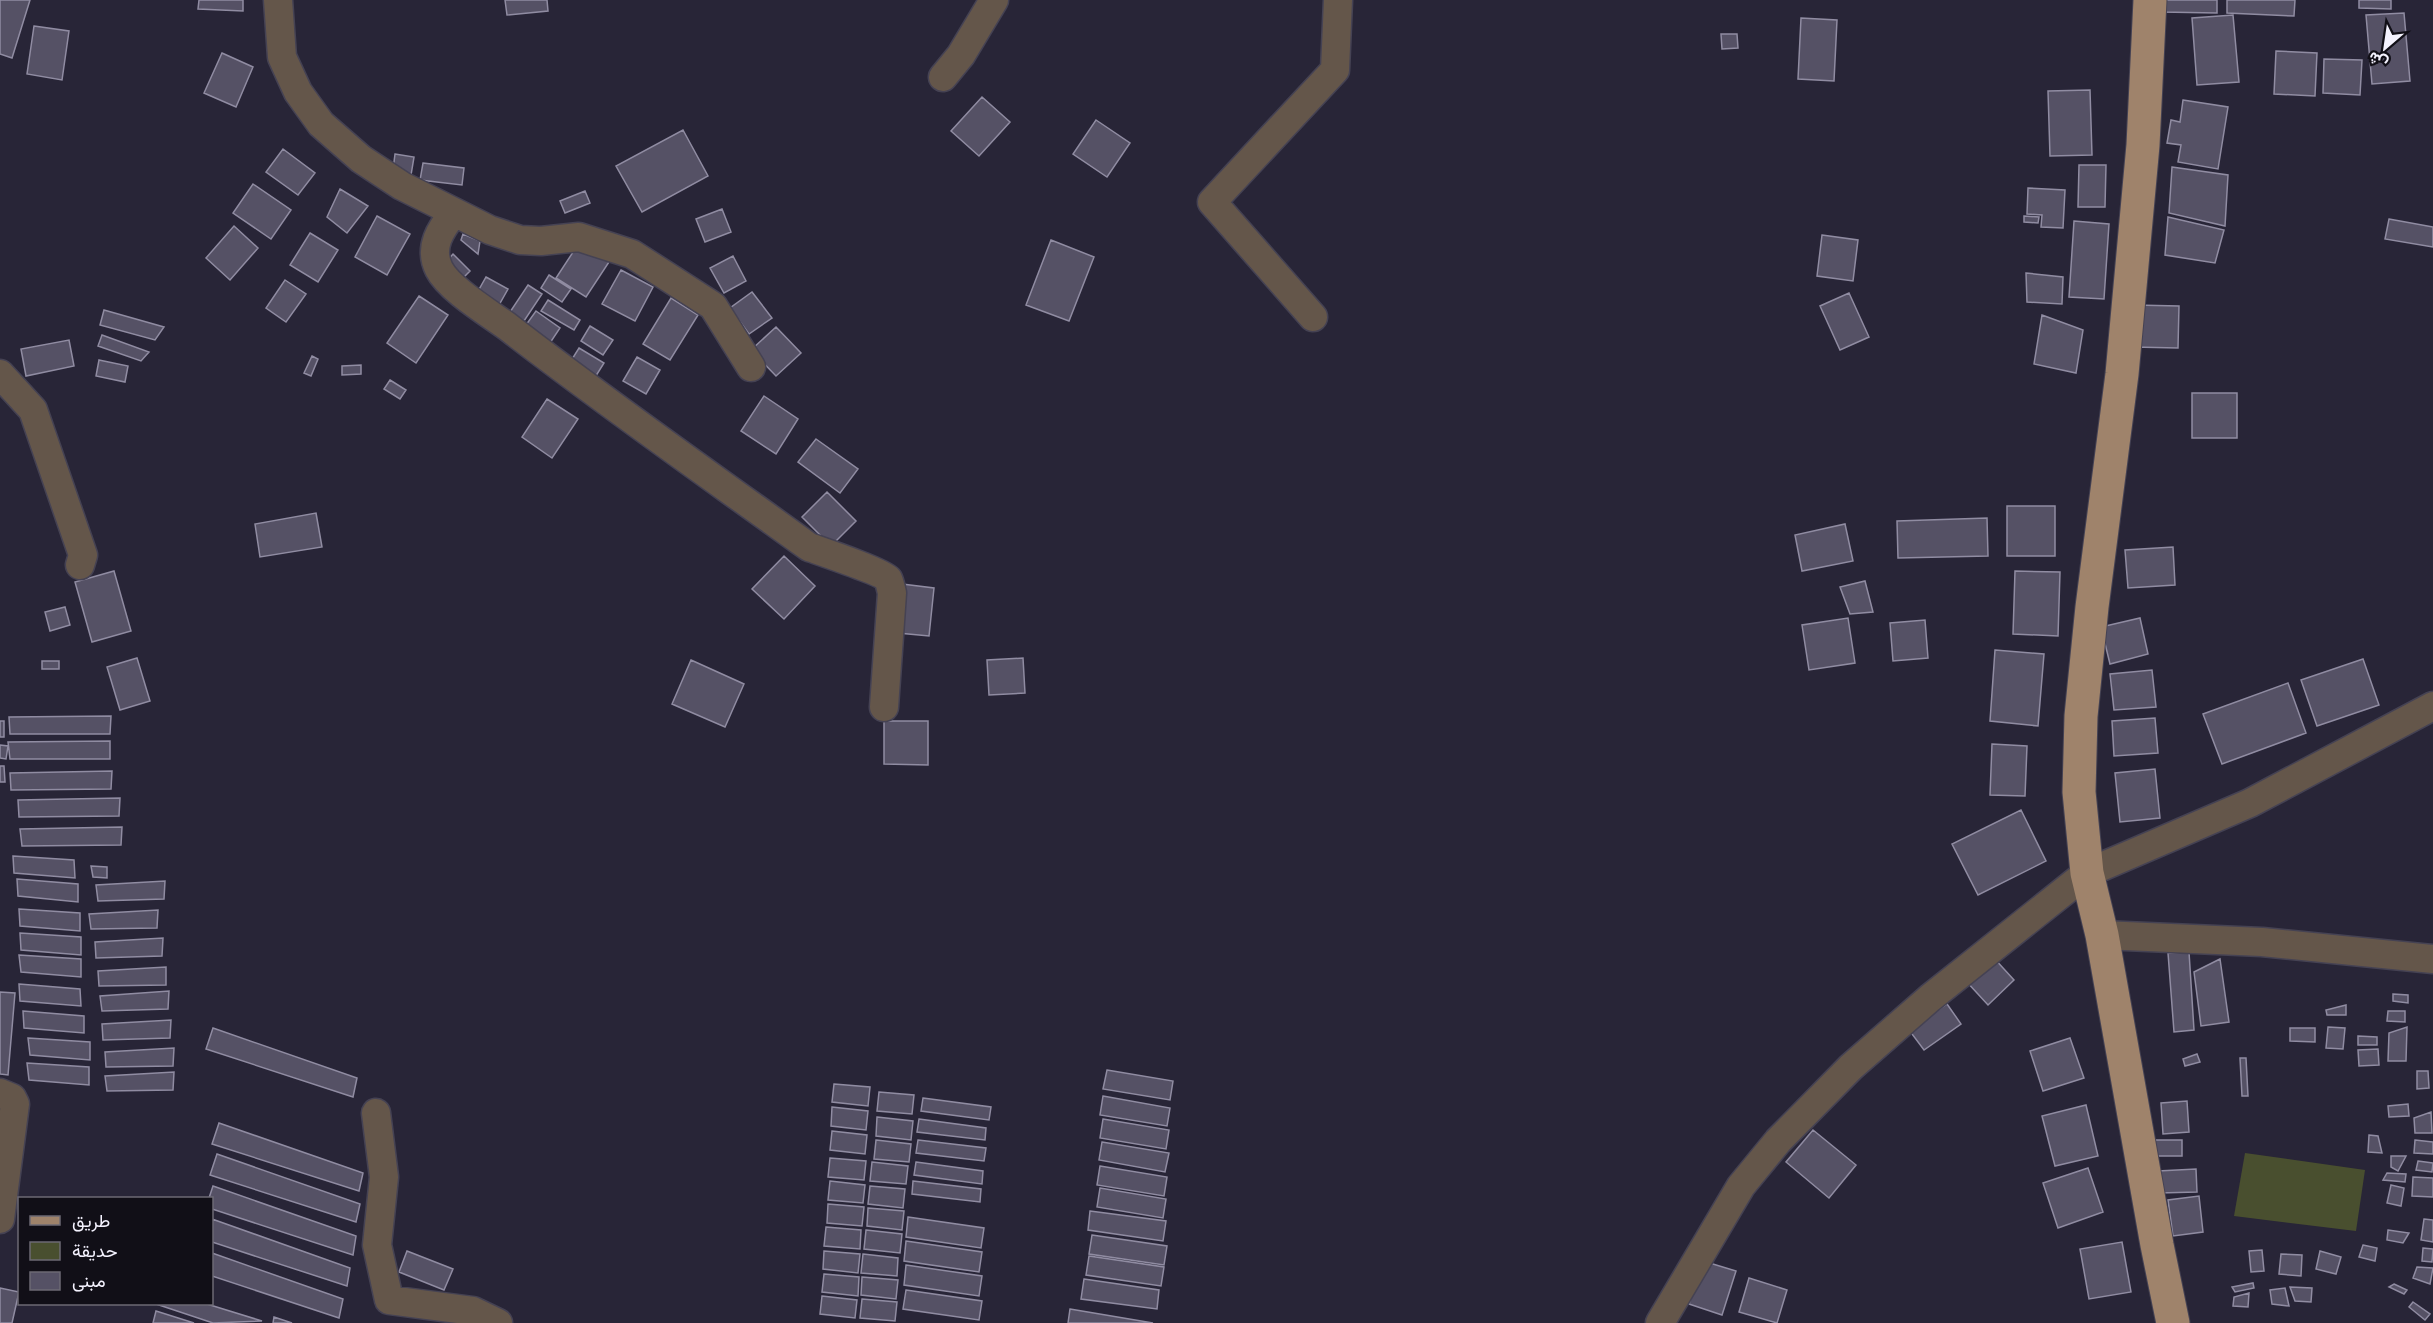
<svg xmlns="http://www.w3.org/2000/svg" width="2433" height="1323" viewBox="0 0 2433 1323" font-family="Raleway,Vazirmatn,sans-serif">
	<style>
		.green { fill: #494f2f }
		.building { fill: #555165; stroke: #908ca2; stroke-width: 1.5 }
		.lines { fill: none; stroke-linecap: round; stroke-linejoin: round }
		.minor-casing { stroke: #454253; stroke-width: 31 }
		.major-casing { stroke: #454253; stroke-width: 35 }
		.minor { stroke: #64564a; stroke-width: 28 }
		.major { stroke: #9f836b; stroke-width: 33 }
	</style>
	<rect width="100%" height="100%" fill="#282537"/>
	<path class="green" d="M2245 1153 2365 1170 2356 1231 2234 1216Z"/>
	<path class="building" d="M0 0H30L12 58 0 54Z
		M199 0H243V11L198 9Z
		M505 0H547L548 11 507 15Z
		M2162 0H2217V13L2161 12Z
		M2227 0H2295L2294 16 2227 13Z
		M2359 0H2391V9L2359 8Z
		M2404 13 2410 81 2372 84 2366 15Z
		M2233 15 2239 82 2197 85 2192 18Z
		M1801 18 1837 20 1834 81 1798 79Z
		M34 26 69 31 62 80 27 74Z
		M1721 34H1737L1738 48 1722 49Z
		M2276 51 2317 53 2315 96 2274 94Z
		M222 53 253 67 236 107 204 93Z
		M2324 59 2362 60 2360 95 2323 93Z
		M2090 90 2092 155 2050 156 2048 91Z
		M982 97 1010 122 979 156 951 131Z
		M2183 100 2228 107 2218 169 2178 162 2181 145 2167 143 2171 120 2180 122Z
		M1096 120 1130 143 1107 177 1073 154Z
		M683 130 708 176 642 212 616 166Z
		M283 149 315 173 298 195 266 172Z
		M395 154 414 157 411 175 393 170Z
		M423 163 464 168 462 185 420 180Z
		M2079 165H2106L2105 207H2078Z
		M2172 167 2228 175 2225 226 2169 213Z
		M253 184 291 210 271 239 233 213Z
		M2028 188 2065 190 2063 228 2041 227 2042 215 2027 214Z
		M340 189 368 206 347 233 327 217Z
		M585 191 590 203 565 213 560 201Z
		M722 209 731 232 705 242 696 219Z
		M377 216 410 234 387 275 355 257Z
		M2024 216 2039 217 2038 223 2024 222Z
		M2168 217 2224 230 2215 263 2165 255Z
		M2389 219 2433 227V247L2385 239Z
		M2074 221 2109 224 2104 299 2069 297Z
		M234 226 258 248 230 280 206 258Z
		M310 233 338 250 318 282 290 265Z
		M463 234 480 241 478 254 461 240Z
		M1822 235 1858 240 1853 281 1817 276Z
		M1051 240 1094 257 1069 321 1026 305Z
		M579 243 609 262 586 297 556 278Z
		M453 254 470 271 462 279 445 263Z
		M733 256 746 281 724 293 710 268Z
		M621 270 653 287 635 321 602 304Z
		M2026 273 2063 277 2062 304 2027 302Z
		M549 275 571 289 562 302 541 288Z
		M486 277 508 289 499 305 477 293Z
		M285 280 306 294 286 322 266 308Z
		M528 285 542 294 524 321 510 312Z
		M752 292 772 318 749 334 730 308Z
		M1849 293 1869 337 1840 350 1820 306Z
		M419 296 448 315 416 363 387 343Z
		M671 298 698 315 670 360 643 344Z
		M548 300 580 320 574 330 541 311Z
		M2134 305 2179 306 2178 348 2133 347Z
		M104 310 164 327 155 340 100 325Z
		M536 311 560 328 548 346 523 329Z
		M2042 315 2083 330 2076 373 2034 364Z
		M590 326 613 340 603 355 581 341Z
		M776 327 801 353 776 376 751 350Z
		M102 335 149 352 141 361 98 346Z
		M69 340 74 366 26 376 21 349Z
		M579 348 604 363 594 379 569 364Z
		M312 356 318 359 311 376 304 373Z
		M637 357 660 370 646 394 623 381Z
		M99 360 128 366 125 382 96 376Z
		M361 365V374L342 375V366Z
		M390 380 406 390 400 399 384 389Z
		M2192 393H2237V438H2192Z
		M764 396 798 419 776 454 741 431Z
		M547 399 578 419 552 458 522 437Z
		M816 439 858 469 840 493 798 462Z
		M827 492 856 521 831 546 802 517Z
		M2007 506H2055V556H2007Z
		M316 513 322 547 260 557 255 524Z
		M1987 518 1988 556 1898 558 1897 521Z
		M1845 524 1853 561 1802 571 1795 535Z
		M2173 547 2175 585 2128 588 2125 550Z
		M784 556 815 586 784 619 752 589Z
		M114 571 131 631 92 642 75 582Z
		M2015 571 2060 572 2058 636 2013 634Z
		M1865 581 1873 612 1850 614 1840 587Z
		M902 584 934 588 929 636 898 633Z
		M65 607 70 625 50 631 45 612Z
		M1848 618 1855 663 1809 670 1802 625Z
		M2140 618 2148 654 2110 664 2101 627Z
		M1925 620 1928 658 1893 661 1890 623Z
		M1995 650 2044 654 2038 726 1990 721Z
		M137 658 150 701 120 710 107 667Z
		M1023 658 1025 693 989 695 987 660Z
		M2363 659 2379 705 2317 726 2301 680Z
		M691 660 744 684 725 727 672 704Z
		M42 661H59V669H42Z
		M2152 670 2156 707 2114 710 2110 674Z
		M2288 683 2306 733 2222 764 2203 714Z
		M111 716 110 734H10L9 717Z
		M2155 718 2158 753 2114 756 2112 721Z
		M0 721H4V737H0Z
		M884 721H928V765L884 764Z
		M110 741V759H10L8 742Z
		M1992 744 2027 746 2025 796 1990 795Z
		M0 745 8 746 6 759 0 758Z
		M0 766H4L5 782H0Z
		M2155 769 2160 818 2120 822 2115 773Z
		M112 771 111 789 11 790 10 773Z
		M120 798 119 816 19 817 18 800Z
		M2021 810 2046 861 1978 895 1952 844Z
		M122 827 121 845 22 846 20 829Z
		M13 856 74 860 75 878 14 873Z
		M91 866 107 867V878L93 877Z
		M17 879 78 884V902L18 896Z
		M165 881 164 899 98 901 96 885Z
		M19 909 80 913V931L20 926Z
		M158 910 157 928 91 929 89 914Z
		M20 933 81 937V955L21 950Z
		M163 938 162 956 96 958 95 942Z
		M2189 952 2194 1030 2174 1032 2168 953Z
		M19 955 81 959V977L21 972Z
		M1993 957 2014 980 1988 1005 1966 981Z
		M2220 959 2229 1022 2201 1026 2194 972Z
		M166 967V985L99 986 98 971Z
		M19 984 80 989 81 1006 20 1001Z
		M169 991 168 1009 102 1011 100 996Z
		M0 992 15 993 8 1075 0 1074Z
		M2393 994 2408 995V1003L2393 1001Z
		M1947 1004 1961 1024 1924 1050 1909 1030Z
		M2346 1005V1015H2327L2326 1010Z
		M23 1011 84 1016V1033L24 1028Z
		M2388 1011H2405V1022L2387 1021Z
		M171 1020 170 1038 103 1040 102 1024Z
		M2328 1027 2345 1028 2343 1049 2326 1048Z
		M2407 1027 2406 1061H2388L2389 1033Z
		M213 1028 357 1078 353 1097 206 1049Z
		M2290 1028H2315V1042L2290 1041Z
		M2358 1036 2377 1037V1045H2358Z
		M28 1038 90 1042V1060L30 1055Z
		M2070 1038 2084 1078 2043 1091 2030 1051Z
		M174 1048 173 1066 106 1067 105 1052Z
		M2378 1049 2379 1065 2359 1066 2358 1050Z
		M2197 1054 2200 1062 2185 1066 2183 1059Z
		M2240 1058H2246L2248 1096H2242Z
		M27 1063 89 1067V1085L29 1080Z
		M1107 1070 1173 1081 1170 1100 1103 1089Z
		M2417 1071H2428L2429 1088 2417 1089Z
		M174 1072 173 1090 107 1091 105 1076Z
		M834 1084 870 1087 868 1106 832 1102Z
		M879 1092 914 1095 912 1114 877 1111Z
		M1103 1096 1170 1108 1167 1126 1100 1115Z
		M923 1098 991 1107 989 1120 921 1111Z
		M2187 1101 2189 1132 2163 1134 2161 1103Z
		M2408 1104 2409 1116 2389 1117 2388 1106Z
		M2086 1105 2098 1156 2055 1166 2042 1116Z
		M832 1107 868 1111 866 1130 831 1126Z
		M2431 1112 2432 1133H2415L2414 1118Z
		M877 1117 913 1121 911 1140 876 1136Z
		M919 1119 986 1128 985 1140 917 1132Z
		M1103 1119 1169 1130 1166 1149 1100 1138Z
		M219 1123 363 1173 359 1191 212 1144Z
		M1813 1130 1856 1165 1829 1198 1786 1162Z
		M832 1131 867 1135 865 1154 830 1150Z
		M2369 1135 2378 1136 2382 1153 2368 1152Z
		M876 1140 911 1144 909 1162 874 1159Z
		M918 1140 986 1148 984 1161 916 1153Z
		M2154 1140H2182V1156H2155Z
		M2415 1140 2433 1142V1154L2414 1153Z
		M1102 1142 1169 1153 1165 1172 1099 1160Z
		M217 1154 360 1204 356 1222 210 1175Z
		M2391 1156H2406L2398 1171 2391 1167Z
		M830 1158 866 1161 864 1180 828 1177Z
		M2418 1161 2433 1163 2432 1172 2416 1170Z
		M872 1162 908 1166 906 1184 870 1181Z
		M916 1162 983 1171 982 1184 914 1175Z
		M1100 1166 1167 1177 1164 1196 1097 1185Z
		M2088 1168 2103 1212 2058 1228 2043 1183Z
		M2196 1169 2197 1192 2159 1193 2158 1171Z
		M2387 1173 2406 1174 2405 1182 2383 1180Z
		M2413 1177 2433 1178V1197L2412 1196Z
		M830 1181 865 1185 863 1203 828 1200Z
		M913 1181 981 1189 980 1202 912 1194Z
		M2391 1185 2404 1188 2401 1206 2387 1203Z
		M213 1186 356 1236 353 1255 212 1209V1198H209Z
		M870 1186 905 1189 903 1208 868 1204Z
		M1100 1188 1166 1199 1163 1218 1097 1207Z
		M2199 1196 2203 1232 2173 1236 2168 1200Z
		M828 1204 864 1207 862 1226 827 1223Z
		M868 1208 904 1211 902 1230 867 1226Z
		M1090 1211 1166 1221 1163 1241 1088 1230Z
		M908 1217 984 1228 981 1248 906 1237Z
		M212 1219 350 1268 347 1286 212 1242Z
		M2424 1219 2433 1220V1242L2421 1240Z
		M826 1227 861 1230 860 1249 824 1246Z
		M866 1230 902 1234 900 1253 864 1249Z
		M2388 1230 2409 1233 2403 1243 2387 1240Z
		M1092 1235 1167 1246 1164 1265 1089 1254Z
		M906 1241 982 1252 979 1272 904 1261Z
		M2122 1242 2131 1292 2089 1299 2080 1249Z
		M2363 1245 2377 1248 2375 1261 2359 1257Z
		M2423 1248 2433 1249 2432 1262 2422 1261Z
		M2262 1250 2264 1271 2251 1272 2249 1251Z
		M407 1251 453 1269 444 1290 399 1272Z
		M824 1251 860 1254 858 1273 823 1269Z
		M2320 1251 2341 1257 2336 1274 2316 1269Z
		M212 1253 343 1299 339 1318 212 1276Z
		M863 1254 898 1258 897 1276 861 1273Z
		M2281 1254 2302 1255 2301 1276 2279 1274Z
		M1089 1256 1164 1267 1161 1286 1086 1275Z
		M1703 1261 1736 1271 1722 1315 1689 1304Z
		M906 1265 982 1276 979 1296 904 1285Z
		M2417 1267 2433 1268 2430 1284 2413 1278Z
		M824 1274 859 1277 858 1296 822 1292Z
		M862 1277 898 1280 896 1299 861 1295Z
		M1749 1278 1787 1290 1777 1323 1739 1312Z
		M1084 1279 1159 1290 1157 1309 1081 1299Z
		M2253 1283 2254 1288 2235 1292 2232 1287Z
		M2394 1284 2407 1290 2404 1294 2389 1287Z
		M2290 1287 2312 1288 2311 1302 2295 1301Z
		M0 1288 19 1292 12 1323H0Z
		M2285 1288 2289 1306 2272 1304 2270 1290Z
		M906 1290 982 1301 979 1320 903 1309Z
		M2249 1293 2248 1307 2233 1306 2234 1297Z
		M822 1296 857 1300 855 1318 820 1314Z
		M862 1299 897 1302 895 1321 860 1318Z
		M2413 1302 2430 1314 2425 1320 2409 1307Z
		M156 1304H207L262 1321 213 1323Z
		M1070 1309 1153 1323H1068Z
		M156 1311 194 1323H153Z
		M274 1317 292 1323H273Z"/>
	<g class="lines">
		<g class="minor-casing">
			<path id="minor" d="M278 0 282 57 298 92 321 124 361 159 402 186 490 230 520 240 541 241 579 237 632 254 713 306 751 367
				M943 77 961 55 994 0
				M454 212C441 229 428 247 439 269 449 289 489 313 508 327 606 403 708 474 809 547 823 552 882 572 888 579 890 583 891 589 892 593L884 707
				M1313 317 1212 202 1335 70 1338 0
				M0 374 33 410 83 555 80 565
				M2102 935 2262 942 2433 959
				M0 1093 12 1098 15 1104 0 1219
				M376 1113 384 1177 377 1245 389 1300 473 1311 498 1323
				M1660 1323 1741 1186 1778 1141 1851 1067 1930 998 2087 873 2250 803 2433 706"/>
		</g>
		<g class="major-casing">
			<path id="major" d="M2150 0 2143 145 2122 374 2092 607 2081 716 2079 792 2087 873 2102 935 2157 1245 2173 1323"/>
		</g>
		<use href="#minor" class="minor"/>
		<use href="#major" class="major"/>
	</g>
	<rect x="18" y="1197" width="195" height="108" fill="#110f17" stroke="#6c6a74" stroke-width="1.5"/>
	<rect x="30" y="1216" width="30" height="9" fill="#9f836b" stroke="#6c6a74" stroke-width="1.5"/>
	<text x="72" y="1227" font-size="18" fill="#f5f3ff">طريق</text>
	<rect x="30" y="1242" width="30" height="18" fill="#494f2f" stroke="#6c6a74" stroke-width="1.5"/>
	<text x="72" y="1257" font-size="18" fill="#f5f3ff">حديقة</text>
	<rect x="30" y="1272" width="30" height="18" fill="#555165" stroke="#6c6a74" stroke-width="1.5"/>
	<text x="72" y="1287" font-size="18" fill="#f5f3ff">مبنى</text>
	<g transform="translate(2385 48) rotate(209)" stroke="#110f17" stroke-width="4.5" paint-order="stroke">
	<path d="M0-4.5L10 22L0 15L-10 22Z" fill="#f5f3ff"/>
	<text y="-9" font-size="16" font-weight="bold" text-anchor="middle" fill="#f5f3ff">ش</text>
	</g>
</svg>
